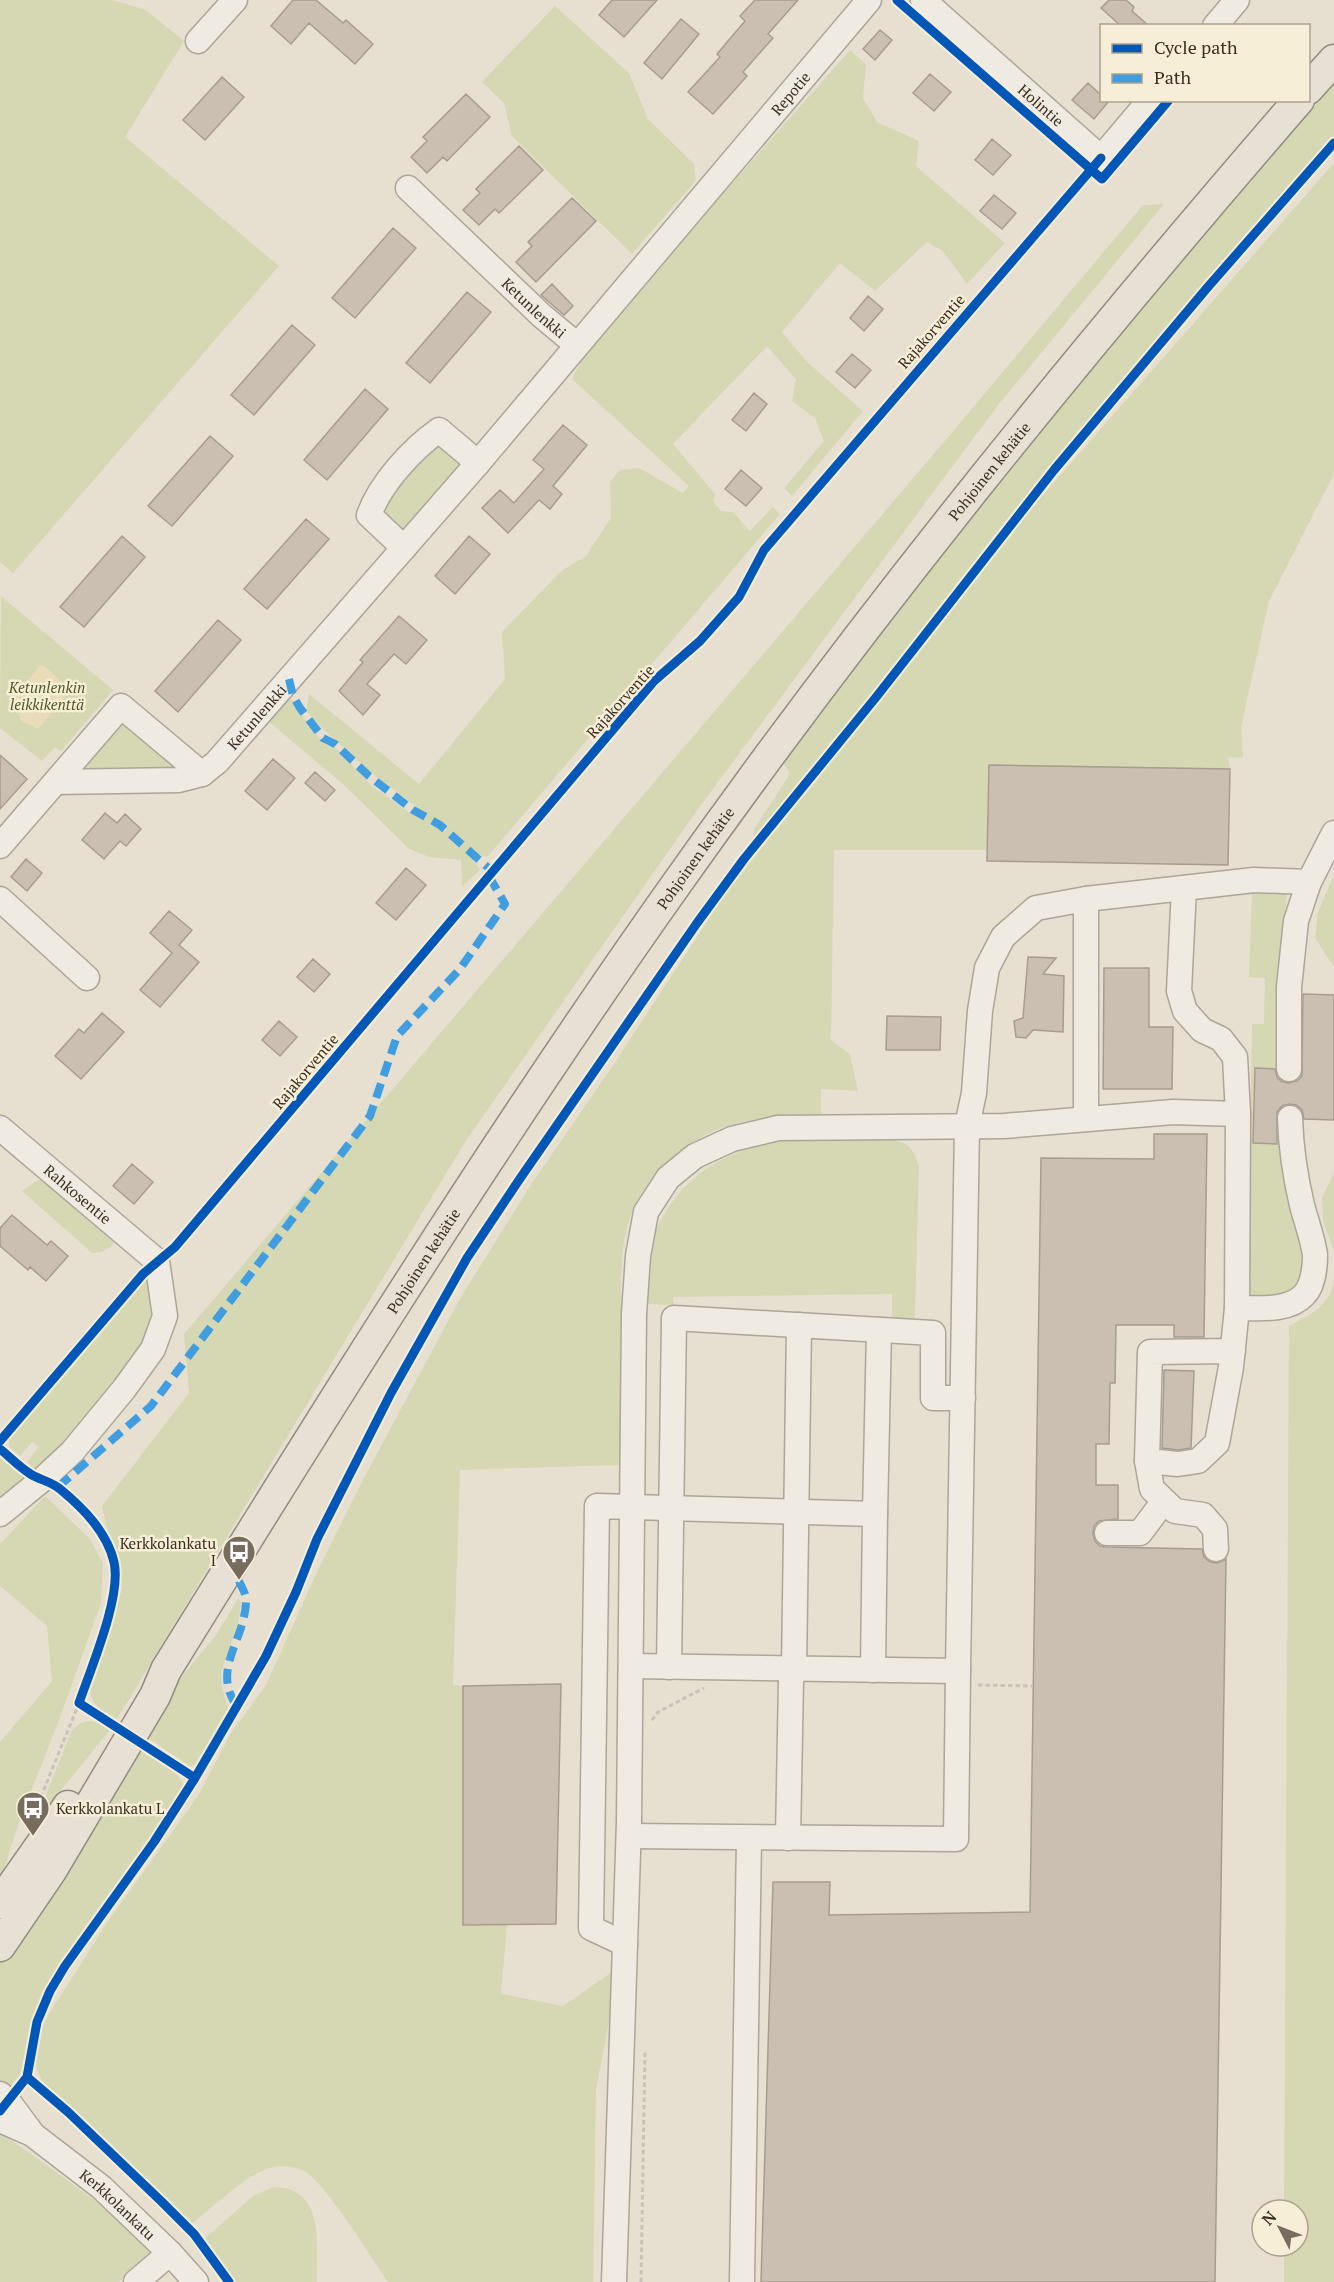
<svg xmlns="http://www.w3.org/2000/svg" width="1334" height="2282" viewBox="0 0 1334 2282" font-family="'PT Serif',serif">
	<style>
		.green { fill: #d6d7b3 }
		.sand { fill: #eadcb9 }
		.building { fill: #cbbfb2; stroke: #a89c90; stroke-width: 1.5 }
		.lines { fill: none; stroke-linecap: round; stroke-linejoin: round }
		.minor-casing { stroke: #ada599; stroke-width: 27 }
		.major-casing { stroke: #928b80; stroke-width: 33 }
		.path { stroke: #c8c2b9; stroke-width: 3; stroke-dasharray: 4.5 3; stroke-linecap: butt }
		.minor { stroke: #efebe3; stroke-width: 24 }
		.major { stroke: #e6e1d4; stroke-width: 30 }
		.quiet { stroke: #3f9de0; stroke-width: 8; stroke-dasharray: 15 8; stroke-linecap: butt }
		.cycleway-casing { stroke: #f7eed8; stroke-width: 13 }
		.cycleway { stroke: #0057b8; stroke-width: 9 }
		.labels { text-anchor: middle; dominant-baseline: central; stroke-width: 5; stroke-linejoin: round; paint-order: stroke }
		.street-label { font-size: 15px; fill: #3d2e20; stroke: #f7eed8 }
		.park-label { font-size: 15px; font-style: italic; fill: #4d5a26; stroke: #f7eed8 }
		.poi-label { font-size: 15px; fill: #3d2e20; stroke: #f7eed8; text-anchor: end }
	</style>
	<rect width="100%" height="100%" fill="#e7e0d1"/>
	<path class="green" d="M0 0H113L146 10 184 41 125 137 279 266 13 573 0 562Z
		M555 6 629 73 648 119 694 164 696 180 632 254 512 136 504 103 482 82Z
		M850 50 866 64 863 98 877 122 919 141 916 166 1005 243 967 284 943 251 927 242 875 291 840 263 782 332 806 361 863 411 792 496 784 488 824 441 815 418 792 401 796 379 767 346 673 444 715 494 713 502 721 511 733 512 750 531 773 507 780 514 487 857 480 855 472 849 468 852 480 870 462 886 461 860 429 857 408 848 343 784 268 721 290 697 319 739 335 747 372 786 410 813 417 807 374 775 322 728 306 711 309 694 419 784 505 679 502 632 561 571 586 556 611 518 610 482 620 470 639 468 683 493 689 486 572 379 592 342Z
		M1334 84V136L1184 307 1030 492 894 668 753 840 754 829 790 774 782 761C959 529 1140 302 1334 84Z
		M1334 163V474L1269 601 1241 727 1243 757 1228 758 1230 769 988 850H834L831 1040 850 1054 858 1091 821 1089V1115C787 1117 749 1116 717 1130 683 1144 651 1171 635 1206 617 1242 622 1288 621 1328 621 1373 620 1419 620 1465L460 1470 453 1685 463 1686V1925H507L501 1994 563 2006 612 1972 610 2016 596 2089 593 2282H388C372 2259 325 2182 304 2171 292 2165 276 2165 264 2170 239 2181 214 2206 193 2223H188L71 2108 44 2086 35 2064 40 2031 47 2017 109 1920 198 1796 230 1735 266 1685 317 1572 366 1474 461 1297 530 1186 616 1061 727 891 1021 520Z
		M1164 204 995 409 698 809 465 1142 117 1719C101 1709 90 1706 90 1686L122 1589 118 1558 109 1537 102 1506 189 1393 184 1334 949 436 1143 205Z
		M436 444 459 458 461 466 402 533 384 518 382 505 384 498Z
		M1 596 113 690 61 751 55 747 42 761 0 728Z
		M123 721 181 770H76Z
		M1334 875V967L1315 938 1318 912Z
		M1252 891 1287 892 1284 927 1282 1069H1255L1253 1143 1282 1144 1303 1265C1297 1299 1279 1297 1250 1297L1247 1293 1252 1024H1264L1265 978 1249 977Z
		M880 1138C904 1142 911 1141 919 1166L915 1317 912 1320 892 1318V1294L673 1297 674 1305 647 1304 641 1301C643 1283 644 1263 650 1246 670 1186 713 1154 774 1142 808 1135 846 1139 880 1138Z
		M1334 1172V1252L1323 1221 1322 1198Z
		M45 1179 115 1238 111 1247 101 1252 92 1253 22 1191 38 1180Z
		M146 1278 149 1279C151 1291 155 1305 154 1316 152 1352 64 1443 37 1471L27 1462 39 1447 32 1442 20 1456 9 1446V1439Z
		M1334 1280V2282H1284V2246H1298V2210H1284L1289 1326C1310 1315 1330 1306 1334 1280Z
		M0 1456 24 1477 25 1482 0 1503Z
		M45 1496 90 1539 103 1563 101 1603 58 1723 20 1819 0 1881V1742L52 1681 47 1626 0 1586V1544Z
		M238 1599 241 1601 239 1620 221 1673 222 1688 229 1710 199 1763 190 1766 143 1735 174 1686 216 1635Z
		M88 1721 97 1722 110 1730 43 1812 45 1797 72 1730 79 1724Z
		M134 1746C151 1757 181 1768 184 1789L48 1983 34 2014 21 2073 8 2090 0 2082V1963L45 1899Z
		M0 2132 96 2201 152 2253 119 2282H0Z
		M273 2187C326 2187 316 2245 317 2282H233L203 2240 253 2196Z"/>
	<path class="sand" d="M42 664 71 690 38 729 21 721 13 697Z"/>
	<path class="building" d="M293 0H316L343 23 346 20 373 44 355 64 309 23 291 44 271 26Z
		M612 0H657L624 37 599 15Z
		M755 0H798L768 34 773 38 743 72 747 76 713 114 688 92 720 57 717 54 745 21 740 16Z
		M1109 0H1126L1134 7 1132 11 1149 26H1121L1101 8Z
		M681 19 699 34 662 79 644 63Z
		M880 30 892 40 875 60 863 49Z
		M930 74 951 92 934 111 913 93Z
		M222 77 244 97 205 140 183 120Z
		M1088 83 1101 95V100L1109 101 1094 119 1072 100Z
		M466 94 490 117 447 161 443 157 427 173 411 157 427 141 423 137Z
		M992 139 1011 155 993 175 975 160Z
		M519 146 543 170 499 213 495 209 479 225 463 210 480 193 476 189Z
		M994 195 1016 213 1002 229 980 211Z
		M572 198 596 221 536 282 516 262 532 246 528 242Z
		M393 228 416 248 355 318 332 298Z
		M552 284 573 306 564 315 541 295Z
		M467 292 491 312 430 383 406 363Z
		M868 296 883 309 864 331 850 318Z
		M292 325 315 345 254 415 231 395Z
		M852 354 871 370 855 388 836 372Z
		M365 389 388 409 327 480 304 460Z
		M754 393 767 404 746 431 732 420Z
		M563 425 587 445 553 486 562 494 550 509 539 500 508 533 482 508 500 490 514 503 544 469 533 460Z
		M210 436 233 456 172 526 148 506Z
		M741 470 762 488 746 506 725 489Z
		M306 519 329 539 267 609 244 589Z
		M122 536 145 557 84 627 60 607Z
		M469 536 490 554 455 594 435 576Z
		M399 616 427 640 406 664 394 654 367 684 380 695 363 715 339 691 363 662 360 660Z
		M218 620 241 640 178 712 155 691Z
		M0 755 27 779 0 809Z
		M273 759 295 778 267 810 245 791Z
		M989 765 1230 769 1228 865 987 861Z
		M315 772 335 790 325 801 305 783Z
		M105 813 117 823 125 814 141 829 126 846 120 841 104 859 82 840Z
		M26 859 42 873 27 891 11 877Z
		M406 868 426 885 396 920 376 903Z
		M169 911 192 930 179 945 199 962 160 1007 140 990 172 953 150 933Z
		M1028 957 1056 958 1043 974 1064 976 1063 1032 1033 1030 1026 1038 1016 1037 1014 1021 1023 1018Z
		M313 959 330 974 314 992 297 977Z
		M1104 968H1149V1027H1173L1172 1089H1103Z
		M1303 994 1334 995V1120L1304 1119 1302 1110 1296 1105 1289 1104 1282 1106 1277 1112V1144L1253 1143 1255 1068 1275 1069 1277 1077 1281 1081 1288 1083 1297 1081 1302 1076Z
		M102 1013 124 1032 81 1079 55 1056 79 1029 84 1033Z
		M887 1016 941 1017 940 1050H886Z
		M279 1021 297 1037 280 1056 262 1040Z
		M1154 1134H1207L1204 1337H1174V1325H1116L1115 1383H1110L1109 1444H1096V1485H1118V1519L1099 1521 1094 1526 1093 1534 1095 1541 1100 1546 1106 1547 1202 1549 1204 1557 1210 1562 1217 1563 1226 1559 1215 2282H761L773 1882H830L829 1915 1030 1912 1041 1158 1154 1159Z
		M132 1164 153 1182 134 1204 113 1186Z
		M12 1215 47 1245 51 1241 68 1256 46 1281 30 1267 28 1270 0 1246V1228Z
		M1164 1370 1194 1371 1191 1448 1178 1450 1162 1448Z
		M561 1684 556 1924 463 1925V1686Z"/>
	<g class="lines">
		<g class="minor-casing">
			<g id="minor">
				<path id="s1" d="M923 0 1101 158 1150 100"/>
				<path d="M1215 26 1237 0"/>
				<path d="M198 41 235 0"/>
				<path id="s2" d="M408 188 542 316 577 345"/>
				<path d="M404 548 369 515C380 484 412 449 439 430L478 463"/>
				<path id="s3" d="M56 782 179 780 202 774 217 762 478 463 869 0"/>
				<path d="M0 846 121 706 202 774"/>
				<path d="M1184 888 1179 991 1185 1011 1202 1030 1221 1039 1235 1057 1238 1114"/>
				<path d="M0 899 87 978"/>
				<path d="M1289 1069V987L1296 921 1309 882"/>
				<path d="M1086 1119V899"/>
				<path id="s4" d="M0 1128 157 1261 165 1316 153 1349 124 1389 72 1452 43 1479 0 1514"/>
				<path d="M1237 1308C1257 1308 1288 1312 1304 1295 1313 1286 1315 1267 1315 1255 1313 1239 1306 1221 1302 1205 1295 1176 1291 1148 1290 1118"/>
				<path d="M1147 1461 1152 1489 1175 1511 1203 1515 1215 1529 1216 1549"/>
				<path d="M1107 1533H1140L1164 1501"/>
				<path d="M631 1666 958 1671 967 1126 974 1093 980 1011 987 968 1003 937 1036 908 1086 899 1254 880 1309 882 1334 833"/>
				<path d="M669 1667 674 1318 933 1333V1398H963"/>
				<path d="M873 1670 875 1514"/>
				<path d="M629 1836 956 1839 958 1671"/>
				<path d="M788 1838 791 1681 794 1669 799 1325"/>
				<path d="M625 1944 591 1928 597 1506 875 1514 879 1330"/>
				<path d="M0 2094 8 2101 31 2132"/>
				<path id="s5" d="M0 2120 32 2134 101 2187 170 2253 196 2282"/>
				<path d="M136 2282 170 2253"/>
				<path d="M614 2282 629 1822 634 1314 638 1256 646 1212 668 1178 695 1156 732 1139 778 1128 1004 1126 1173 1112 1238 1114 1237 1308 1231 1367 1217 1443 1198 1461 1178 1464 1147 1461 1150 1352 1233 1351"/>
				<path d="M742 2282 749 1838"/>
			</g>
		</g>
		<g class="major-casing">
			<g id="major">
				<path d="M1308 89 1334 60"/>
				<path d="M0 1903 68 1806"/>
				<path id="s6" d="M0 1946 51 1871 155 1696 166 1670C330 1405 495 1140 675 886 868 613 1080 353 1299 100"/>
			</g>
		</g>
		<path class="path" d="M978 1685 1033 1686
			M652 1720 658 1712 704 1688
			M38 1804 79 1703
			M641 2282 645 2050"/>
		<use href="#minor" class="minor"/>
		<use href="#major" class="major"/>
		<path class="quiet" d="M289 679 293 696 300 708 323 738 335 744 369 776 413 810 440 825 493 872
			M58 1487 151 1406 370 1116 397 1036 460 969 505 904 489 876
			M236 1705C211 1667 247 1639 246 1598 245 1592 241 1586 239 1581"/>
		<g class="cycleway-casing">
			<path id="cycleway" d="M897 0 1102 179 1169 100
				M0 1441 143 1274 175 1247 654 681 700 641 739 597 764 550 1101 158
				M0 1449C10 1457 20 1468 32 1475 41 1480 52 1482 60 1489 83 1508 107 1532 114 1562 122 1596 91 1668 79 1703L195 1778
				M27 2077 68 2112 162 2202 194 2234 229 2282
				M0 2111 27 2077 37 2022 50 1991 65 1966 154 1842 195 1778 266 1656 296 1592 317 1539 391 1393 467 1258 519 1180 697 923 744 859 877 696 1054 470 1207 288 1334 143"/>
		</g>
		<use href="#cycleway" class="cycleway"/>
	</g>
	<defs>
		<g id="bus-pin" transform="scale(1.725)"><path d="M0 17L-7.5 6A9.5 9.5 0 1 1 7.5 6Z" fill="#786c5e" stroke="#f7eed8"/><path d="M-5-6H5V4H4V6H2V4H-2V6H-4V4H-5ZM-3.5-4V0h7V-4ZM-3.5 1.2v1.5H-2V1.2ZM2 1.2v1.5H3.5V1.2Z" fill="#fff"/></g>
	</defs>
	<g fill-rule="evenodd">
		<use href="#bus-pin" x="239" y="1552"/>
		<use href="#bus-pin" x="33" y="1808"/>
	</g>
	<g class="labels">
		<g class="street-label">
			<text stroke="none"><textPath href="#s3" startOffset="1047">Repotie</textPath></text>
			<text stroke="none"><textPath href="#s1" startOffset="158">Holintie</textPath></text>
			<text stroke="none"><textPath href="#s2" startOffset="174">Ketunlenkki</textPath></text>
			<text transform="translate(931 331) rotate(-49)">Rajakorventie</text>
			<text stroke="none"><textPath href="#s6" startOffset="1778">Pohjoinen kehätie</textPath></text>
			<text transform="translate(620 701) rotate(-48)">Rajakorventie</text>
			<text stroke="none"><textPath href="#s3" startOffset="226">Ketunlenkki</textPath></text>
			<text stroke="none"><textPath href="#s6" startOffset="1292">Pohjoinen kehätie</textPath></text>
			<text transform="translate(305 1071) rotate(-50)">Rajakorventie</text>
			<text stroke="none"><textPath href="#s4" startOffset="102">Rahkosentie</textPath></text>
			<text stroke="none"><textPath href="#s6" startOffset="806">Pohjoinen kehätie</textPath></text>
			<text stroke="none"><textPath href="#s5" startOffset="146">Kerkkolankatu</textPath></text>
		</g>
		<g class="park-label">
			<text x="47" y="687">Ketunlenkin<tspan x="47" dy="17">leikkikenttä</tspan></text>
		</g>
		<g class="poi-label">
			<text x="216" y="1543">Kerkkolankatu<tspan x="216" dy="17">I</tspan></text>
			<text x="56" y="1808" text-anchor="start">Kerkkolankatu L</text>
		</g>
	</g>
	<rect x="1100" y="24" width="210" height="78" fill="#f7eed8" stroke="#ada18e" stroke-width="1.5"/>
	<rect x="1112" y="44" width="30" height="9" fill="#0057b8" stroke="#ada18e" stroke-width="1.5"/>
	<text x="1154" y="54" font-size="18" fill="#3d2e20">Cycle path</text>
	<rect x="1112" y="74" width="30" height="9" fill="#3f9de0" stroke="#ada18e" stroke-width="1.5"/>
	<text x="1154" y="84" font-size="18" fill="#3d2e20">Path</text>
	<g transform="translate(1280 2228) rotate(312)"><circle r="28" fill="#f7eed8" stroke="#ada18e" stroke-width="1.5"/>
	<path d="M0-4.5L10 22L0 15L-10 22Z" fill="#786c5e"/>
	<text y="-9" font-size="16" font-weight="bold" text-anchor="middle" fill="#3d2e20">N</text>
	</g>
</svg>
